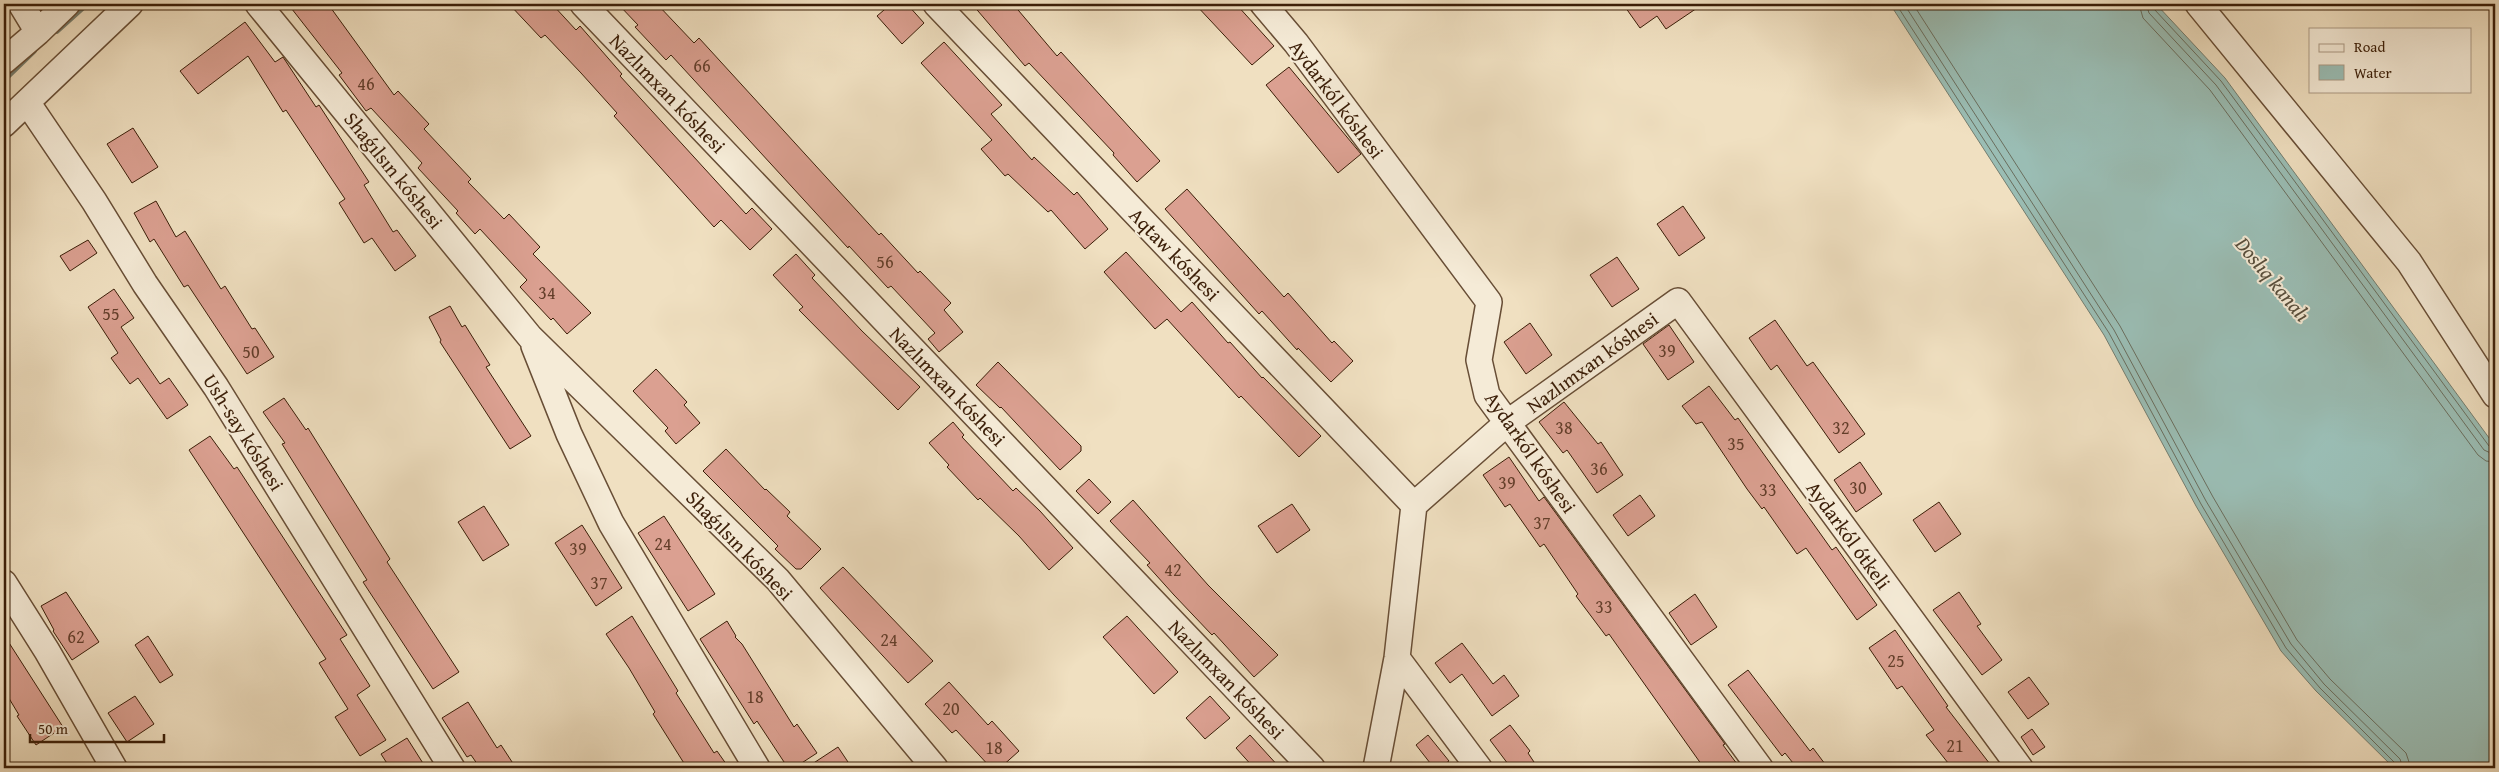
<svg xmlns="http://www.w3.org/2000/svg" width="2499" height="772" viewBox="0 0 2499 772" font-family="'Gentium Book Plus',serif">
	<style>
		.water { fill: #9abdb4; stroke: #747d6f }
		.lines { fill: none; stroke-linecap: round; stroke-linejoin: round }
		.shore { stroke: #6a6e5e; stroke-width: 1 }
		.stream { stroke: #747d6f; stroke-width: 5.5 }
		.building { fill: #dba091; stroke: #3b1e08 }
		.minor-casing { stroke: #684e36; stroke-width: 28 }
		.minor { stroke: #f5ebd7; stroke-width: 25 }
		.labels { text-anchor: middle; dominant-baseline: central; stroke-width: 4; stroke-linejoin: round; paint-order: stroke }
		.number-label { font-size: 18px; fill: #633e2a }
		.street-label { font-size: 20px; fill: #3b1e08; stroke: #f5ebd7 }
		.water-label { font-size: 21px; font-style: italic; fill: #584e3c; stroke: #f5ebd7 }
	</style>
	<rect width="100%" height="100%" fill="#f0e0c1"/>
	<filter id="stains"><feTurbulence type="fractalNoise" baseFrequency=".004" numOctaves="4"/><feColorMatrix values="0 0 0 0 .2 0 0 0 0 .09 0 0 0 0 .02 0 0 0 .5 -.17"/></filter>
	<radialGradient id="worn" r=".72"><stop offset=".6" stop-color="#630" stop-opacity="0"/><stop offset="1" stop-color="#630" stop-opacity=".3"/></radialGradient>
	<path class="water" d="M1890 4H2156L2225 78 2495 446V768H2394L2316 691 2281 651 2196 506 2104 335Z"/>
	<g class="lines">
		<path class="shore" d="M1896 4 2109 333 2201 504 2286 648 2320 688 2395 763 2397 768
			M1904 4 2114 330 2206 501 2291 644 2324 684 2400 759 2403 768
			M1913 4 2120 326 2213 497 2297 640 2330 679 2406 753 2411 768
			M2139 4 2143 18 2210 90 2478 455 2486 461 2495 462
			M2146 4 2149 13 2216 85 2484 450 2495 455
			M2153 4 2154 9 2221 81 2489 446 2495 449"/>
		<path class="stream" d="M57 31 87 4
			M4 80 34 51"/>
	</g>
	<path class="building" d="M288 4H328L394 95 398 91 429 124 424 129 471 179 468 182 504 219 509 214 540 247 533 254 591 313 567 334 553 318 551 320 520 287 527 280 480 229 475 234 456 213 458 211 418 168 422 163 371 108 366 111 339 75 342 73Z
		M509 4H552L576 30 580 26 622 74 620 76 746 214 752 208 772 229 750 250 721 220 714 227 614 116 617 113 581 73 545 35 541 38Z
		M618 4H657L694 43 699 38 879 235 881 233 918 273 920 271 951 303 944 310 963 332 939 352 928 339 935 333 891 286 888 288 849 246 848 248 671 55 666 60 635 27 638 25Z
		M891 4H907L924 23 902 44 877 16Z
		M972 4H1013L1057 56 1061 52 1160 161 1137 182 1113 155 1114 153 1029 63 1025 66Z
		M1195 4H1236L1274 46 1252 65Z
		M1623 4H1703L1666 29 1657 16 1640 28Z
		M245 22 275 62 283 57 316 107 319 105 369 182 364 185 393 232 397 230 416 256 395 271 372 238 364 243 339 203 345 199 286 110 283 112 248 56 198 94 180 71Z
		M944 42 1002 105 991 114 1032 160 1034 157 1074 195 1077 192 1108 229 1085 249 1051 210 1048 212 1008 174 1005 176 981 149 992 140 921 63Z
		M1289 67 1361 154 1338 173 1266 85Z
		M133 128 158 167 132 183 107 144Z
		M1187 189 1284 297 1288 293 1332 343 1334 341 1353 361 1331 382 1298 348 1297 350 1262 311 1259 314 1165 209Z
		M156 201 176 237 185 231 221 289 225 286 252 329 255 328 274 357 247 374 188 285 184 287 154 239 150 242 134 213Z
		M1683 206 1705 238 1679 256 1657 224Z
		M88 240 97 253 70 271 60 256Z
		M1126 252 1181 312 1192 302 1228 343 1230 342 1262 378 1263 377 1321 436 1299 457 1241 396 1239 398 1167 319 1155 329 1104 272Z
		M796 254 815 275 812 278 862 331 920 387 898 410 799 310 803 307 773 275Z
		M1617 257 1639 289 1612 307 1590 275Z
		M114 289 134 318 121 327 160 384 169 378 188 405 167 419 138 378 130 384 111 358 118 353 88 307Z
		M450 306 462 327 465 325 490 365 486 367 531 436 510 449 440 342 441 340 429 317Z
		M1775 320 1807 366 1813 362 1865 434 1839 453 1777 365 1771 370 1749 338Z
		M1530 323 1552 355 1526 374 1504 342Z
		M1669 325 1694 362 1668 380 1643 344Z
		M998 362 1081 446V451L1060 470 1001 407 1000 408 976 385Z
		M656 369 687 402 684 405 700 423 676 444 665 431 668 428 633 391Z
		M1709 386 1735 420 1738 418 1832 550 1836 547 1877 605 1857 620 1806 548 1797 554 1764 507 1762 509 1747 489 1702 422 1696 424 1682 406Z
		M284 398 306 430 308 428 333 468 390 559 387 562 459 672 433 689 363 582 367 580 282 444 285 443 263 412Z
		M1564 402 1598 444 1601 442 1623 475 1597 493 1567 450 1563 453 1539 422Z
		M953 422 964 435 962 437 1013 491 1016 488 1040 511 1073 548 1049 570 1019 536 980 498 978 500 947 467 949 465 929 443Z
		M210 436 234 469 237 467 347 635 340 639 370 686 357 695 386 740 360 756 335 717 348 709 319 663 326 659 189 450Z
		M726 449 765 490 766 489 790 512 787 516 821 549 801 569H796L775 549 778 546 703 471Z
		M1509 457 1539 501 1544 497 1725 744 1723 745 1740 768H1704L1609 634 1606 636 1576 596 1578 594 1544 544 1540 547 1510 504 1505 507 1483 475Z
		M1860 462 1882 494 1856 512 1834 480Z
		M1089 479 1111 502 1098 514 1076 491Z
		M1640 495 1655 516 1628 536 1613 515Z
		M1133 500 1208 585 1278 655 1254 677 1214 633 1212 635 1174 595 1147 565 1150 563 1110 521Z
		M1939 502 1961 534 1935 552 1913 520Z
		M1292 504 1310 530 1277 553 1258 526Z
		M484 506 509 545 483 561 458 522Z
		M664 516 715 594 688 611 638 533Z
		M582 525 622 588 596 606 555 543Z
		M843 567 933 661 908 683 820 588Z
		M66 592 99 642 72 660 53 631 54 630 41 606Z
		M1959 592 1981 624 1977 626 2002 660 1982 675 1933 610Z
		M1695 594 1717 627 1691 645 1669 613Z
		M632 616 678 691 676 693 714 753 717 751 729 768H687L653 714 655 712 629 668 606 634Z
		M1127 616 1178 672 1154 694 1103 637Z
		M727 621 736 636 735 637 742 644 794 727 797 724 817 753 794 768H788L757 721 754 724 700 639Z
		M1895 630 1948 706 1946 707 1993 768H1952L1926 735 1934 730 1902 686 1897 689 1869 648Z
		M4 635 63 727 36 745 17 716 19 715 4 690Z
		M148 636 173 675 160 683 135 645Z
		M1462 643 1493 684 1504 675 1519 696 1492 716 1462 674 1450 683 1435 663Z
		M1748 670 1810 751 1813 748 1828 768H1797L1785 753 1782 756 1728 685Z
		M2029 677 2049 704 2028 719 2008 692Z
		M949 682 988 725 992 721 1019 751 1000 768H991L956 730 952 733 925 704Z
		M135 696 154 724 127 742 108 713Z
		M1210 696 1230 718 1205 739 1186 718Z
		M468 702 497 748 501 745 516 768H480L471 755 467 757 442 718Z
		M1510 725 1530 751 1528 753 1538 768H1511L1490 740Z
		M2032 729 2045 747 2033 755 2021 737Z
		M1250 735 1280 768H1254L1236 748Z
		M1428 735 1449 761 1439 768H1434L1416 745Z
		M407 738 426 768H390L381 754Z
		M838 747 852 768H806Z"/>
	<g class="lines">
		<g class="minor-casing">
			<path id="minor" d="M21 4 38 32
				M258 4 530 337 778 580 935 768
				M583 4 1312 768
				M936 4 1414 505
				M1263 4 1296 43 1489 302 1479 360 1487 395 1760 768
				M2198 4 2409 262 2495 395
				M4 61 38 32 67 4
				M27 102 94 201 145 284 216 387 452 768
				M4 124 130 4
				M534 346 569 434 611 523 757 768
				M4 583 47 651 114 768
				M1397 658 1479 768
				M1376 768 1397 658 1414 505 1507 423 1678 301 2020 768"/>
		</g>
		<use href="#minor" class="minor"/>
	</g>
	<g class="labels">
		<g class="number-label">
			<text x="702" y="65">66</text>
			<text x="366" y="83">46</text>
			<text x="885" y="261">56</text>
			<text x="547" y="292">34</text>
			<text x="111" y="313">55</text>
			<text x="1667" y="350">39</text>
			<text x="251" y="351">50</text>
			<text x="1564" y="427">38</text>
			<text x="1841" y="427">32</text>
			<text x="1736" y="443">35</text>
			<text x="1599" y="468">36</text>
			<text x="1507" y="482">39</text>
			<text x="1858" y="487">30</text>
			<text x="1768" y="489">33</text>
			<text x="1542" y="522">37</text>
			<text x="663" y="543">24</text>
			<text x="578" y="548">39</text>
			<text x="1173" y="569">42</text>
			<text x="599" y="582">37</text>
			<text x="1604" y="606">33</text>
			<text x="76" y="636">62</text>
			<text x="889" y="639">24</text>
			<text x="1896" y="660">25</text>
			<text x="755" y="696">18</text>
			<text x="951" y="708">20</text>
			<text x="1955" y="745">21</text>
			<text x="994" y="747">18</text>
		</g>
		<g class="street-label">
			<text transform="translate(668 93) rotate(46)">Nazlımxan kóshesi</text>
			<text transform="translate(1337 99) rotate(53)">Aydarkól kóshesi</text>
			<text transform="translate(394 170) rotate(51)">Shaǵılsın kóshesi</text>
			<text transform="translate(1175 254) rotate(46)">Aqtaw kóshesi</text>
			<text transform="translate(1592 362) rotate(-36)">Nazlımxan kóshesi</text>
			<text transform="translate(948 386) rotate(46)">Nazlımxan kóshesi</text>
			<text transform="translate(244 432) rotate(58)">Ush-say kóshesi</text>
			<text transform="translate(1531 452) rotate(55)">Aydarkól kóshesi</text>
			<text transform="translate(1849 535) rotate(54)">Aydarkól ótkeli</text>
			<text transform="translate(740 545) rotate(46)">Shaǵılsın kóshesi</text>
			<text transform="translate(1227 679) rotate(46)">Nazlımxan kóshesi</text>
		</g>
		<g class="water-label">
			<text transform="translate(2273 279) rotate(50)">Doslıq kanalı</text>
		</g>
	</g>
	<rect width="2499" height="772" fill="none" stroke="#f0e0c1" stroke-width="20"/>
	<rect x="5" y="5" width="2489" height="762" fill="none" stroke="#3b1e08" stroke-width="2.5"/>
	<rect x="10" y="10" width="2479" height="752" fill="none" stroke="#3b1e08"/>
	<rect x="2309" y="28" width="162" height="65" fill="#f5ebd7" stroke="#ab9984"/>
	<rect x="2319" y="44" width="25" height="8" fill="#f5ebd7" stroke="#ab9984"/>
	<text x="2354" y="52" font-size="15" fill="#3b1e08">Road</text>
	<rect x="2319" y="65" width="25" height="15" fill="#9abdb4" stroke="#ab9984"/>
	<text x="2354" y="78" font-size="15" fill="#3b1e08">Water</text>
	<path d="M30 734v8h134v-8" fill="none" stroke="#3b1e08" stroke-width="2.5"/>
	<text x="38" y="734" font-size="15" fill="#3b1e08" stroke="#f5ebd7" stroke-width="4" paint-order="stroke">50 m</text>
	<rect width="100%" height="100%" filter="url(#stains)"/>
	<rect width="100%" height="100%" fill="url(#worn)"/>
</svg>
